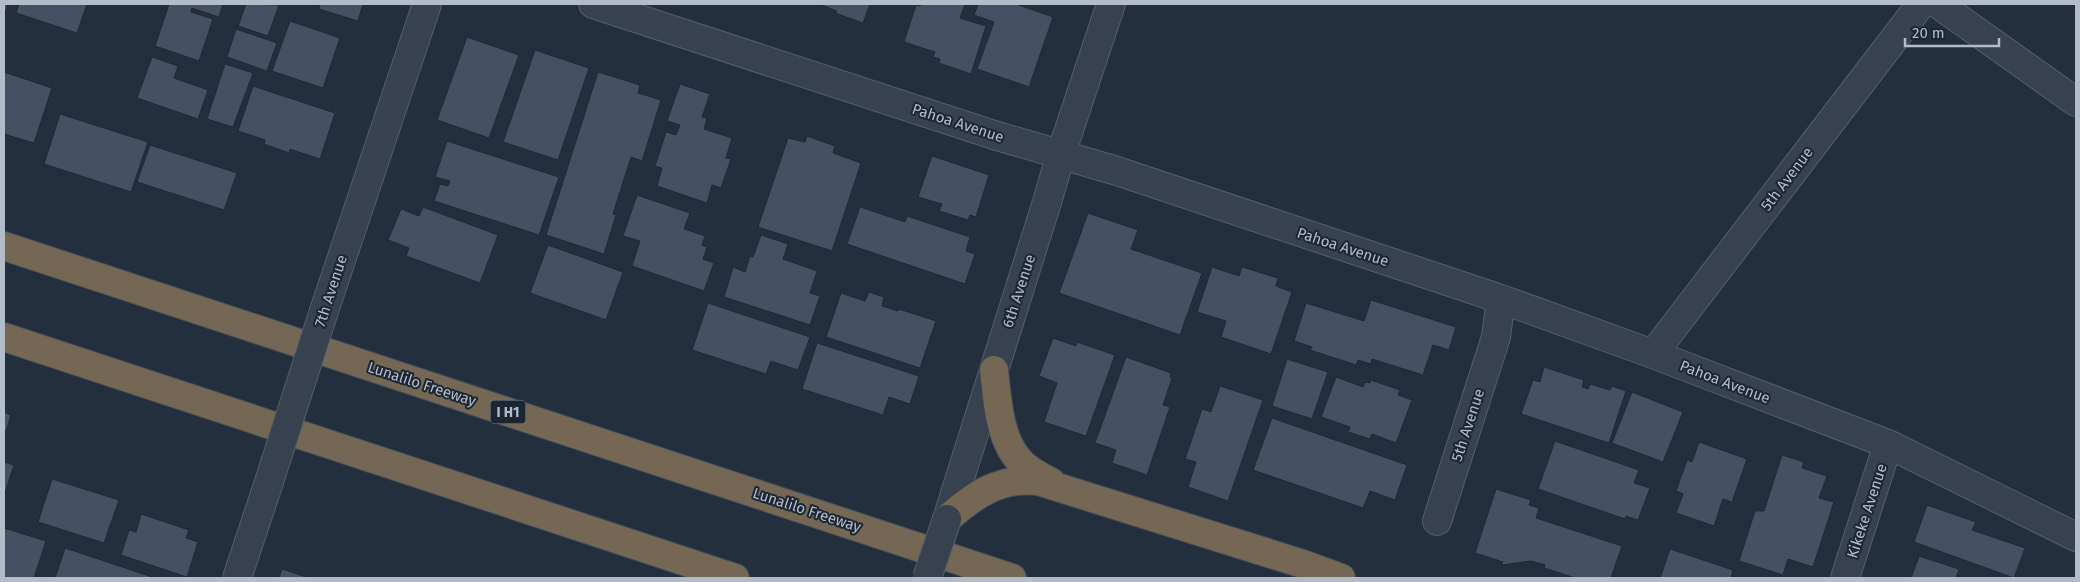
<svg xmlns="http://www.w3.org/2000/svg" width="2080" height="582" viewBox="0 0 2080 582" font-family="'Fira Sans',sans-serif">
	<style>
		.building { fill: #455162; stroke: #1f2835 }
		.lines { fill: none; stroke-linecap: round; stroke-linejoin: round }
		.minor-casing { stroke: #565f6c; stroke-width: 30 }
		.highway-casing { stroke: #434c59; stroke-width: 30 }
		.minor { stroke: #38414e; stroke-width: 28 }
		.highway { stroke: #746855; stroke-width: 28 }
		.minor-bridge-casing { stroke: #565f6c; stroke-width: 30; stroke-linecap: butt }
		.minor-bridge { stroke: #38414e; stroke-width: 28 }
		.labels { text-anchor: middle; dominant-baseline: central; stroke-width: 4; stroke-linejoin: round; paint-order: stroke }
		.shield { fill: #1d2633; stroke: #878f9c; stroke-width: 1 }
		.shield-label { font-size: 14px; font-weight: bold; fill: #b4bcc9 }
		.street-label { font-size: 15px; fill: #b4bcc9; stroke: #1d2633 }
	</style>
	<rect width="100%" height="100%" fill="#242f3e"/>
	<path class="building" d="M4 4H8L4 16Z
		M19 4H87L77 33 16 13Z
		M169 4H223L219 17 192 8 191 12 213 19 199 61 155 46Z
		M246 4 279 5 268 36 238 26Z
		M315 4H363L358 21 319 9 320 5Z
		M819 4H870L863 23 835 13 837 11Z
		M921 4H965L960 18 986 26 971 74 939 63 940 59 933 57 935 52 904 42 916 5 920 6Z
		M978 4H1016L1053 17 1029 87 977 69 994 22 974 15Z
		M290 21 340 38 323 88 272 71Z
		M236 29 277 43 267 71 227 57Z
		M467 37 519 55 489 138 437 120Z
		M535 50 589 68 558 160 503 142Z
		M152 57 178 66 174 78 208 90 198 119 137 98Z
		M225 64 253 73 233 127 207 119Z
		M4 72 52 88 34 143 4 134Z
		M598 72 640 85 638 93 661 100 642 161 631 157 613 214 616 215 604 254 546 235Z
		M680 84 710 94 702 117 707 118 704 129 732 138 726 158 731 159 721 188 712 185 707 203 657 186 662 168 655 166 666 132 676 135 680 125 667 121Z
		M253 86 335 113 320 159 290 149 289 153 264 144 265 140 238 131Z
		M60 114 148 142 131 192 44 164Z
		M807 136 835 146 833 153 861 163 832 251 758 227 788 138 805 142Z
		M447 141 559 177 539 235 434 201 440 184 448 186 450 181 435 177Z
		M150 145 237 173 224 210 137 182Z
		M932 156 989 175 976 217 970 215 968 220 939 211 942 204 918 197Z
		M637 195 690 213 684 229 705 236 702 245 707 247 703 259 714 263 704 291 632 266 640 241 623 236Z
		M423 207 498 235 480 283 406 256 409 248 388 240 401 209 419 216Z
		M860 207 905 222 907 216 970 237 966 251 975 254 965 284 847 244Z
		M1088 213 1138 230 1131 249 1202 273 1180 335 1059 293Z
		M761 235 788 244 783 259 817 271 810 293 820 296 810 325 724 297 733 267 745 272 750 256 753 257Z
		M548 245 623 272 606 320 530 293Z
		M1212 267 1239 276 1242 267 1278 278 1276 286 1292 292 1271 354 1221 337 1226 321 1197 312Z
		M869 292 884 297 882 306 898 311 899 309 936 321 920 368 826 337 841 293 865 301Z
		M1371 300 1456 327 1449 350 1433 345 1423 375 1372 359 1371 364 1358 360 1356 365 1310 350 1312 347 1294 341 1306 303 1364 321Z
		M708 303 810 337 798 370 771 361 766 374 692 350Z
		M1053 338 1076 346 1077 342 1115 355 1086 436 1044 422 1057 383 1039 376Z
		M817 343 919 376 910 404 889 397 883 415 802 389Z
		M1126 357 1171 373 1170 377 1172 378 1163 405 1170 407 1147 475 1112 463 1116 450 1095 443Z
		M1287 359 1328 372 1312 419 1272 406Z
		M1544 367 1584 380 1582 387 1588 389 1590 384 1610 390 1612 386 1626 391 1609 443 1521 414 1533 380 1540 382Z
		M1336 377 1363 387 1365 382 1370 383 1371 380 1400 390 1398 395 1412 400 1396 443 1372 434 1370 439 1348 432 1350 427 1321 417Z
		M1220 386 1263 400 1228 501 1188 487 1196 462 1185 459 1202 409 1211 412Z
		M1632 392 1683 412 1663 462 1612 443Z
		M4 412 11 415 4 437Z
		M1272 418 1407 465 1395 500 1370 491 1363 508 1253 470Z
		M1555 441 1639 470 1634 483 1650 488 1638 520 1626 516 1625 519 1538 489Z
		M1699 442 1747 459 1732 502 1723 499 1714 526 1676 513 1683 494 1676 491 1687 460 1692 462Z
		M1782 455 1804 462 1802 468 1827 476 1819 498 1834 502 1813 567 1788 559 1783 575 1739 561 1755 511H1764Z
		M4 462 14 465 4 496Z
		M52 479 119 500 104 543 38 522Z
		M1496 489 1531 500 1529 505 1539 508 1536 518 1622 546 1611 578H1575L1544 568 1545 565 1531 561 1501 565 1503 562 1475 553Z
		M1927 505 1976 522 1972 530 2025 548 2014 578 1914 542Z
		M141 514 189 530 186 538 198 542 187 577 121 555 129 530 136 532Z
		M4 528 46 541 34 578H4Z
		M65 548 155 578H55Z
		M1670 549 1733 570 1731 578H1660Z
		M1919 556 1959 569 1956 578H1911Z
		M282 569 309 578H279Z"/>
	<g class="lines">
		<g class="minor-casing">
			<path id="minor" d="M593 4 994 135 1117 171 1501 299 1653 354 1888 444 2076 537
				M1938 4 2076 102
				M324 311 427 4
				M1653 354 1921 4
				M947 519 1047 202 1061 154 1111 4
				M1437 521 1496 337 1501 299
				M237 578 267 488
				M1845 578 1888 444"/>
		</g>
		<g class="highway-casing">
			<path id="highway" d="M4 246 1012 578
				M4 337 735 578
				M994 370C997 398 999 438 1019 460 1027 470 1040 476 1051 482
				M947 519C974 495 1000 477 1038 481L1303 564 1341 578"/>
		</g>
		<use href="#minor" class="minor"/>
		<use href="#highway" class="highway"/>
		<g class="minor-bridge-casing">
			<path id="minor-bridge" d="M267 488 324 311
				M927 578 947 519"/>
		</g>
		<use href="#minor-bridge" class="minor-bridge"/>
	</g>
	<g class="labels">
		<rect class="shield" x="490.5" y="400.5" width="35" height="23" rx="4"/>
		<g class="shield-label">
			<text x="508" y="412">I H1</text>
		</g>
		<g class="street-label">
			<text transform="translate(958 123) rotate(18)">Pahoa Avenue</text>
			<text transform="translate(1787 179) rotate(-53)">5th Avenue</text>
			<text transform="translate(1343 247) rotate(18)">Pahoa Avenue</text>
			<text transform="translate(331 291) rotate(-72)">7th Avenue</text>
			<text transform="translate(1019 291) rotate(-72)">6th Avenue</text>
			<text transform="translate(1725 382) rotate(21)">Pahoa Avenue</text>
			<text transform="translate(422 384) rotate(18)">Lunalilo Freeway</text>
			<text transform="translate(1468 425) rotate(-72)">5th Avenue</text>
			<text transform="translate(807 510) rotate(18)">Lunalilo Freeway</text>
			<text transform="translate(1867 511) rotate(-72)">Kikeke Avenue</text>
		</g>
	</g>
	<rect width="2080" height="582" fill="none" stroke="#b4bcc9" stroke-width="10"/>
	<path d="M1905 38v8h94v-8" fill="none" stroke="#b4bcc9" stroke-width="2.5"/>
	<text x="1912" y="38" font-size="15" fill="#b4bcc9" stroke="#1d2633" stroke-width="4" paint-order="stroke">20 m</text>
</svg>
